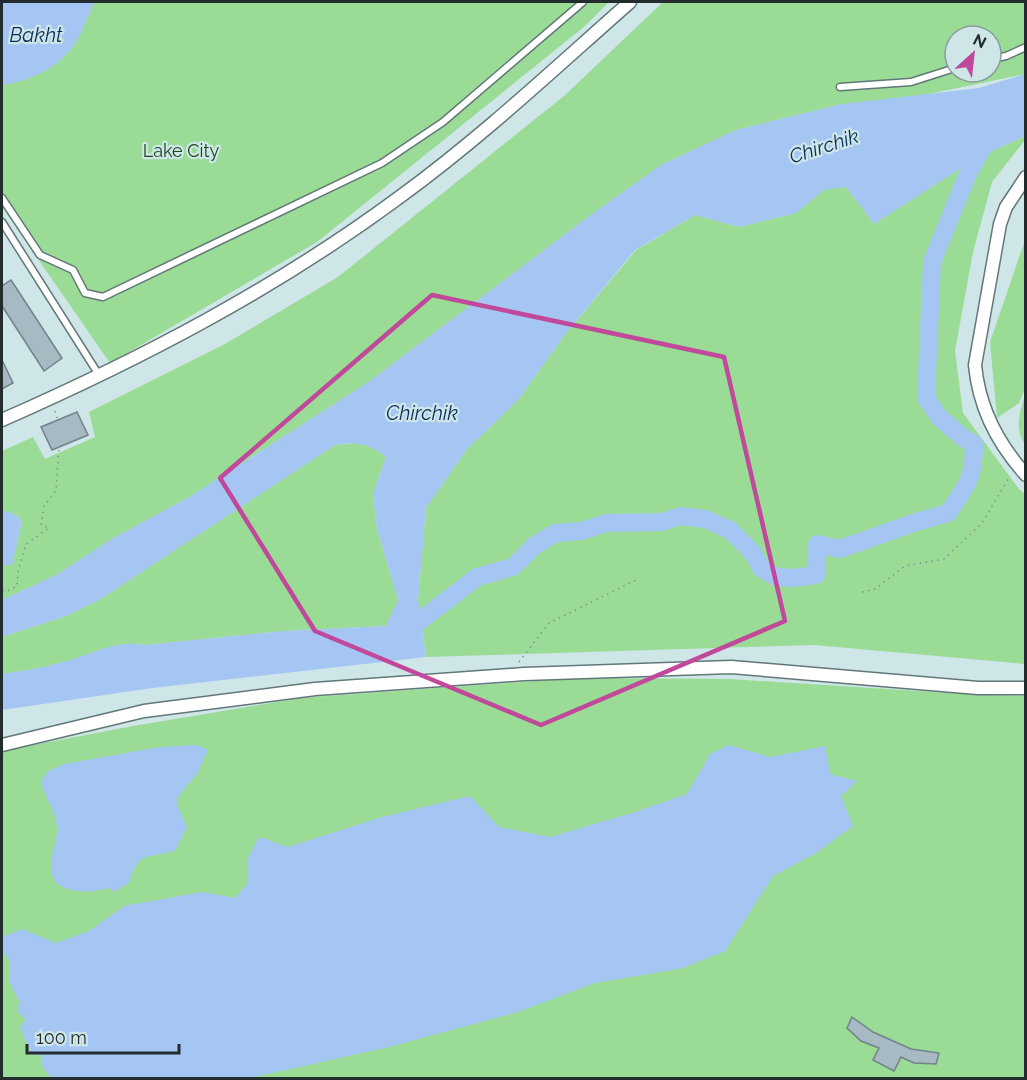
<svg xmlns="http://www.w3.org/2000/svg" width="1027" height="1080" viewBox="0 0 1027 1080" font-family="Raleway,sans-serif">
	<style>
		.green { fill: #9adb96; fill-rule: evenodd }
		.water { fill: #a5c5f3 }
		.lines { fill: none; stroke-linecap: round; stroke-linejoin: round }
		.river { stroke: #a5c5f3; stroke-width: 18 }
		.building { fill: #a7bac3; stroke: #6f828a; stroke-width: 1.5 }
		.lane-casing { stroke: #627778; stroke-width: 9 }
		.street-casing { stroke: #627778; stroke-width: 15 }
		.path { stroke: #819393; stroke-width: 1.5; stroke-dasharray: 1.5 4.5; stroke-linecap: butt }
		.lane { stroke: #fff; stroke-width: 6 }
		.street { stroke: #fff; stroke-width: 12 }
		.marked { fill: none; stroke: #c1489b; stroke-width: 4.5; stroke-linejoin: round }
		.labels { text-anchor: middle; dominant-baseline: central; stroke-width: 4.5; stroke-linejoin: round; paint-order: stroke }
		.park-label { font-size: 18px; fill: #184717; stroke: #cee6e7 }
		.water-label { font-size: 20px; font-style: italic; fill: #092d5b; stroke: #cee6e7 }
	</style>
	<rect width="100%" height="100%" fill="#cee6e7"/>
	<path class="green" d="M95 2H609L585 26 317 242 110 363 2 207V85C30 81 62 66 77 40 84 28 88 14 95 2Z
		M663 2H1025V74L914 97 842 104 736 130 661 165 588 217 370 381 191 496 110 540 58 574 2 600V565H12L22 521 16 515 2 510V451L33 437 45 459 95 437 89 412 225 344 338 277 564 96ZM955 36H991V72H955Z
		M1025 136V140L992 182 973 252 955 351 963 413 1019 489 1025 494V664L814 645 426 657 418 599 426 508 466 450 518 400 563 337 636 250 695 215 739 227 796 213 824 189 846 187 874 224 975 159Z
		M1025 240V389L1019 403 997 418 990 342Z
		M1025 395V444C1014 429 1020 412 1025 395Z
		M355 443 372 446 386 457 373 494 377 529 398 600 386 626 284 631 145 645C114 641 100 651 71 660 49 666 25 671 2 674V637L66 616 99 600 335 445Z
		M577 678 729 679 982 695 1025 696V1078H2V751L133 726 300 698Z"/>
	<path class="water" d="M2 2H95C88 14 84 28 77 40 62 67 30 81 2 85Z
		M1025 74V136L975 159 874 224 846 187 824 190 796 213 739 227 695 215 635 250 563 337 518 400 466 450 426 508 418 599 426 657 152 688 2 710V674C25 671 49 666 71 660 100 651 114 641 145 645L284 631 386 626 398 600 377 529 373 494 386 457C368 443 358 442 335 445L99 600 66 616 2 637V600L58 574 110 540 191 496 370 381 588 217 661 165 736 130 842 104 979 88Z
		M2 510 16 515 22 521 12 565H2Z
		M197 745 208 750 197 774 186 786 177 799 178 807 187 827 175 851 142 858 131 873 130 882 114 892 109 888C91 893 72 894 56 883 45 864 55 852 57 832 58 813 45 799 41 782L47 772 64 764 160 747Z
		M729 745 770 757 825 746 830 774 857 781 841 796 853 826 816 853 773 876 725 951 683 968 595 983 518 1012 389 1047 250 1078H51L41 1065 42 1055H32L20 1027 26 1020 18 1012 19 1001 9 981V960L2 951V937L22 929 56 943 89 931 124 906 202 892 235 898 247 884 248 858 259 837 288 847 382 817 470 796 499 827 550 837 635 812 687 794 710 754Z"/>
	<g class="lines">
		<path class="river" d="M400 632 417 623 477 577 513 567 534 546 555 533 582 531 606 523 662 522 681 516 705 519 730 530 753 553 761 568 776 577 791 578 816 575 817 544 840 549 916 522 948 513C967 485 974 479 974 444L963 438 939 417 926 398 932 262 967 176 988 138"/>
	</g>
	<path class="building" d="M11 280 62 358 44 371 2 306V286Z
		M2 360 13 383 2 389Z
		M77 412 88 435 52 450 41 427Z
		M852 1017 873 1032 911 1049 939 1053 936 1064 914 1063 901 1057 894 1071 873 1060 879 1048 861 1041 847 1028Z"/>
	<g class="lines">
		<g class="lane-casing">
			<path id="lane" d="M991 59 1006 56 1026 47
				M840 87 911 82 955 68
				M2 198 40 255 73 270 85 293 103 297 382 163 443 122 583 2
				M2 222 99 375"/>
		</g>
		<g class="street-casing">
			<path id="street" d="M1026 177 1006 207 1000 224 975 365C979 408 997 443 1026 475
				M2 420C143 358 277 288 401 196 482 137 555 68 630 2
				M2 745 144 711 315 689 524 674 731 667 978 688H1026"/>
		</g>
		<path class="path" d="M2 591H7L17 586 18 572 26 544 49 528 41 525 44 506 56 491 59 447 88 435 77 412 58 420 54 409
			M862 592 875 589 905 566 944 559 982 523 1010 476
			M519 662 549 623 636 580"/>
		<use href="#lane" class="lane"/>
		<use href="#street" class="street"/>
	</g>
	<path class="marked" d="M432 295 724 357 785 621 541 725 315 631 220 478Z"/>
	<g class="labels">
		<g class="park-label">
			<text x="181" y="150">Lake City</text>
		</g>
		<g class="water-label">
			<text x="36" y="35">Bakht</text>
			<text transform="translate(824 146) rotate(-18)">Chirchik</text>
			<text x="422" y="413">Chirchik</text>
		</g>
	</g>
	<rect width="1027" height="1080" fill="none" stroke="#232c2c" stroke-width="6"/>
	<g transform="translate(973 54) rotate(27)"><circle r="28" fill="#cee6e7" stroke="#8a9c9c" stroke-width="1.5"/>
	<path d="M0-4.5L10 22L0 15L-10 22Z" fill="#c1489b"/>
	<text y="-9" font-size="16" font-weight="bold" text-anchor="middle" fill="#232c2c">N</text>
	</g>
	<path d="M27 1044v9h152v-9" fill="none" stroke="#232c2c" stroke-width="3"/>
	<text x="36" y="1044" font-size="18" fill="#232c2c" stroke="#cee6e7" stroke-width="4.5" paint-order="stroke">100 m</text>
</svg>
